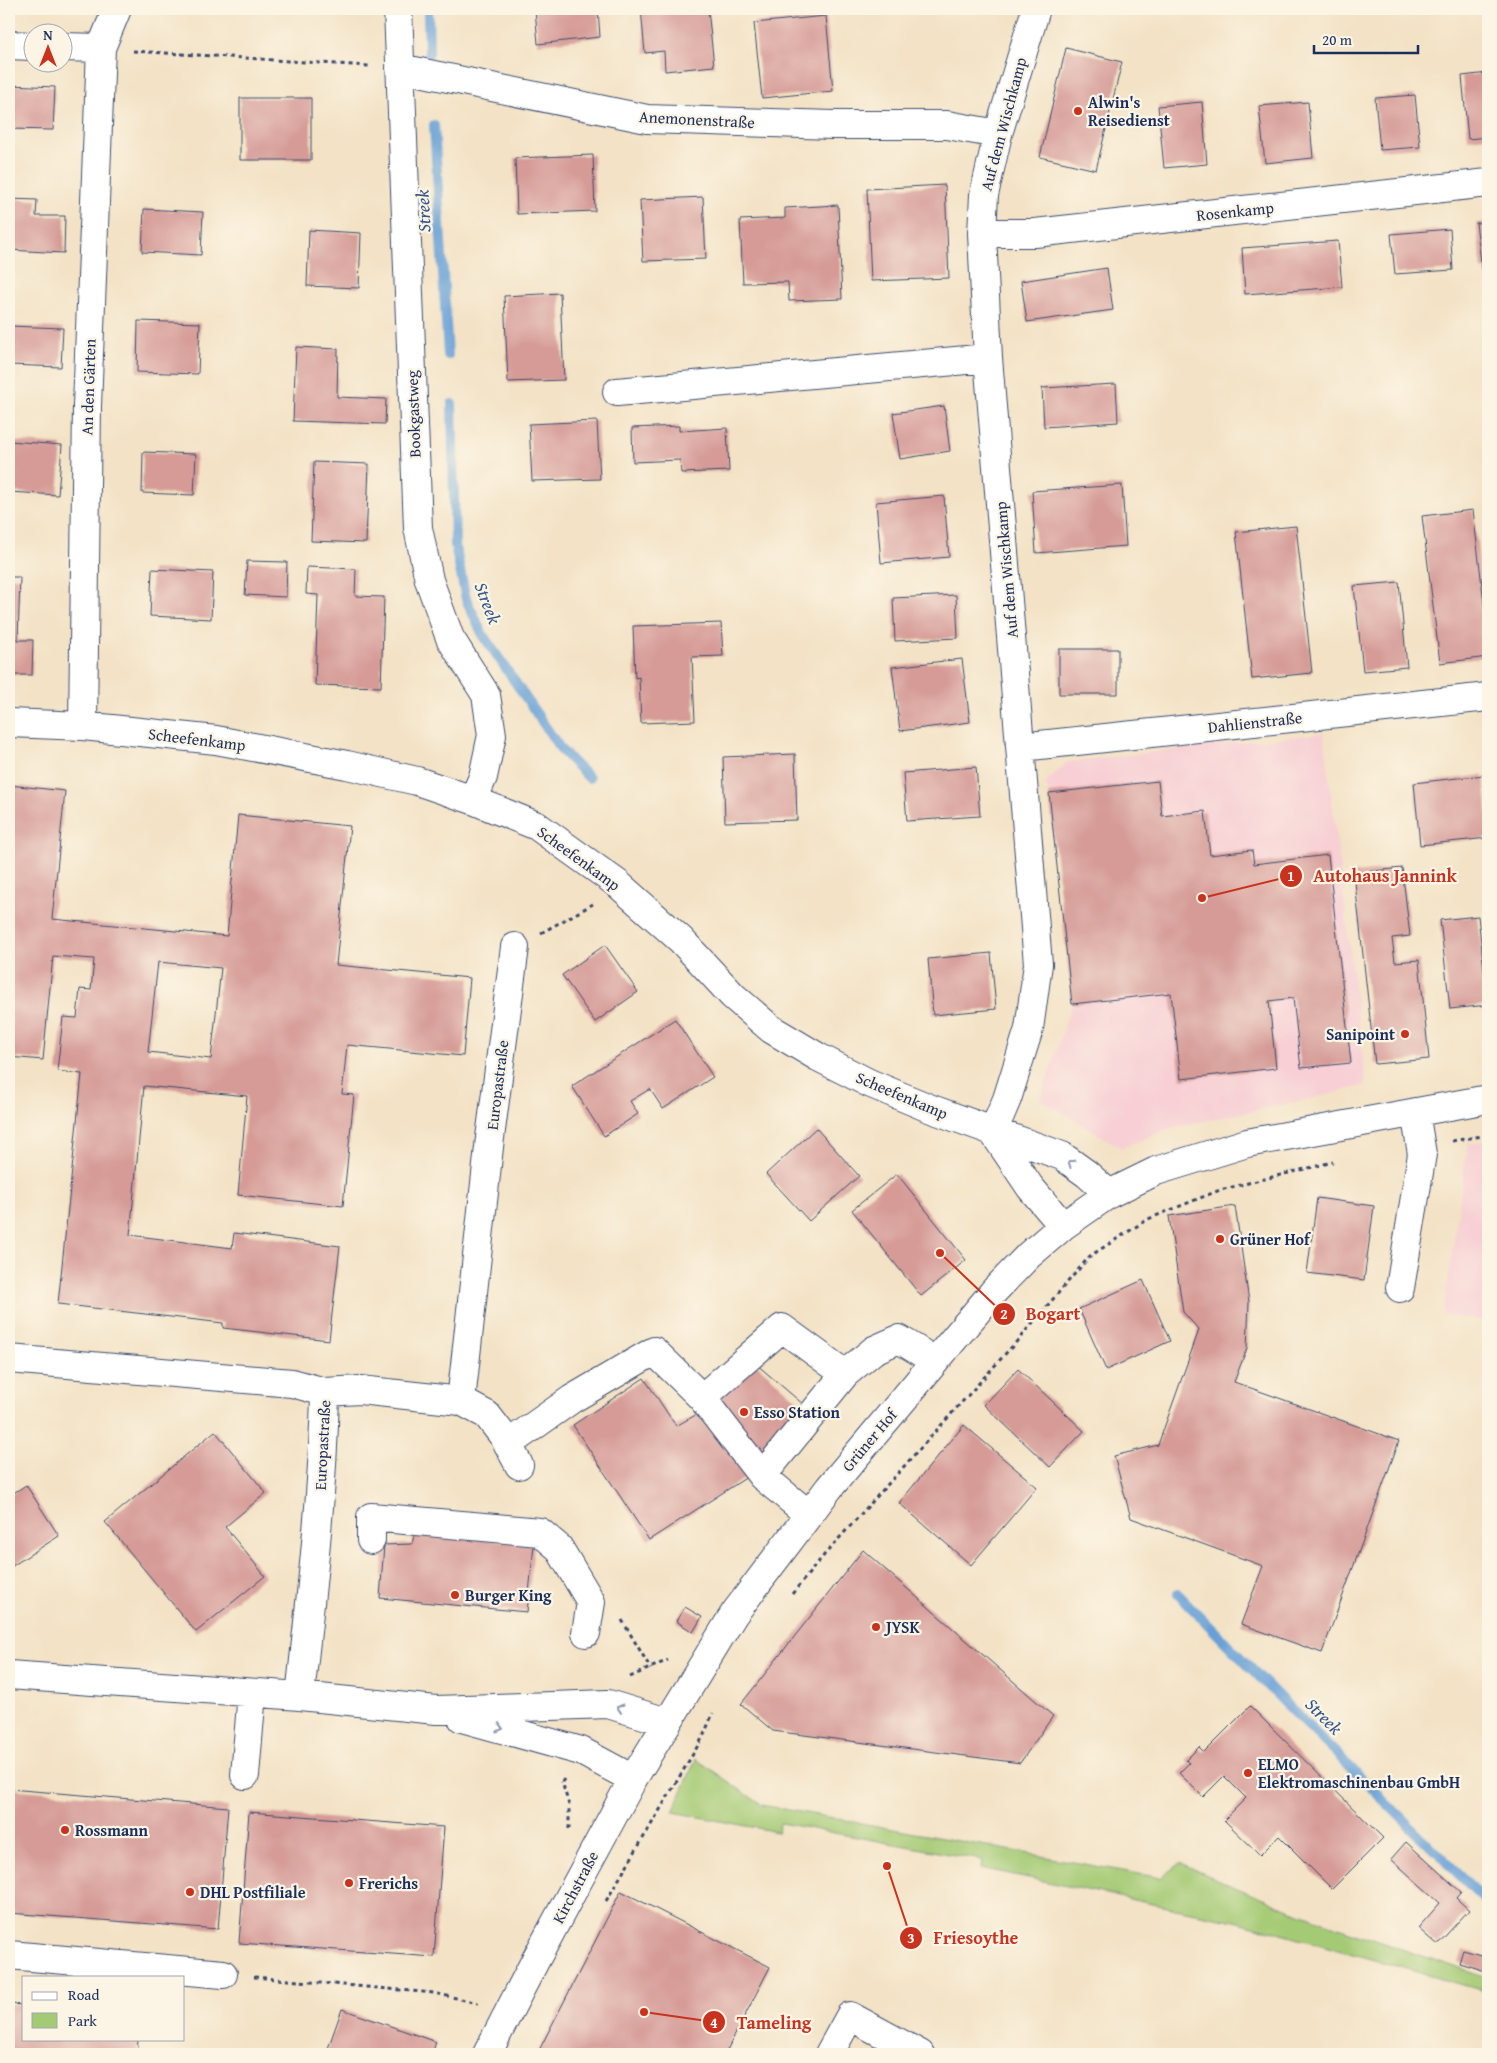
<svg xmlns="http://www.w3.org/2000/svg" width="1497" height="2063" viewBox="0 0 1497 2063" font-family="'Gentium Book Plus',serif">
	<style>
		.built { fill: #f7cfd4 }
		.green { fill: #a5ca74; stroke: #607c69 }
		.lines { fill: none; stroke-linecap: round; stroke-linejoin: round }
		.stream { stroke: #67a0d6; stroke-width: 10 }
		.building { fill: #d69b97; fill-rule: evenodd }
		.minor-casing { stroke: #3b4a6d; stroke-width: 30 }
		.path { stroke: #3b4a6d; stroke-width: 3; stroke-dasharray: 4 4; stroke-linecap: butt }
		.minor { stroke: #fff; stroke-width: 28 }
		.oneway { stroke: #8d97ae }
		.poi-dot { fill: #c8321e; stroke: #fcf5e5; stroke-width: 2 }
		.labels { text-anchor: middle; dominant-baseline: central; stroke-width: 4.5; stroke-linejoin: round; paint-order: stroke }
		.poi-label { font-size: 16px; font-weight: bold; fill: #1b2f5e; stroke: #fcf5e5; text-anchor: start }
		.street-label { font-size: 16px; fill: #1b2f5e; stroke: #fcf5e5 }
		.water-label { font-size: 18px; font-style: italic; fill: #365788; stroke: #fcf5e5 }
		.leader { fill: none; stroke: #c8321e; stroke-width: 2 }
		.callout-dot { fill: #c8321e; stroke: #fcf5e5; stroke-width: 2 }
		.mark-label { font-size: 15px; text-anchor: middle; font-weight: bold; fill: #fff }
		.callout-label { font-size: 18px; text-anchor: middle; font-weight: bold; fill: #c8321e; stroke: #fcf5e5; stroke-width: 4.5; stroke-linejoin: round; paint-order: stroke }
	</style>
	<rect width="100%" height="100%" fill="#fcf5e5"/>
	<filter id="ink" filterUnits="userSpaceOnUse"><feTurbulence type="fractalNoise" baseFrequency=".02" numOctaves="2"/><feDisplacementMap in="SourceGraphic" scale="10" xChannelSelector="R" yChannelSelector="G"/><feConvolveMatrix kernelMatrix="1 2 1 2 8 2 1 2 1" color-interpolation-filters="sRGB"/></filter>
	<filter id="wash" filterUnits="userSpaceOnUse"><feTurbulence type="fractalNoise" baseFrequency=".0096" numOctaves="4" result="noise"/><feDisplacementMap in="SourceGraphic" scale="20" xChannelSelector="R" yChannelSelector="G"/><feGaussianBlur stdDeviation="1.12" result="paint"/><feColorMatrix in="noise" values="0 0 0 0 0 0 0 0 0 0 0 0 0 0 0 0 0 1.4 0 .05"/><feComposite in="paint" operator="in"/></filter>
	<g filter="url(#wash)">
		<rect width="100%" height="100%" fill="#f3e2c5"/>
		<path class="built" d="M1324 733 1366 1085 1306 1100 1170 1128 1122 1148 1040 1099 1072 1004 1049 793 1046 782 1067 762Z
			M1488 1141V1322L1443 1315 1468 1144Z"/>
		<path class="green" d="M696 1759 762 1805 1161 1878 1181 1863C1280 1910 1384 1943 1488 1978V1992L1239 1922 981 1868 982 1860 780 1823 778 1832 673 1812Z"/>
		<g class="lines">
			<path class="stream" d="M428 9 429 53
				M434 125 448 355
				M452 404 455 545 466 599 483 635 562 751 589 778
				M1178 1594 1286 1704 1488 1903"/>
		</g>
		<g id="blocks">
			<path class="building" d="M535 9H598L600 37 538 44Z
				M641 9H708L714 66 665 71 664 51 645 53Z
				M826 16 833 91 762 98 754 23Z
				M1066 48 1122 62 1096 170 1040 157Z
				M1488 73V137L1468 139 1462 76Z
				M9 85 55 87 53 130 9 129Z
				M1415 95 1420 147 1380 150 1375 98Z
				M240 98H311V160H240Z
				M1202 102 1207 164 1164 168 1158 106Z
				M1308 102 1313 158 1265 163 1259 106Z
				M593 155 595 211 517 214 515 158Z
				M945 185 949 278 871 281 867 189Z
				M703 197 706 259 643 261 640 200Z
				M9 199 37 200 36 216H65L64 253 9 250Z
				M838 205 842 299 789 301 788 282 743 283 740 220 785 218V208Z
				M144 209 203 212 201 255 142 252Z
				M1488 222V269L1482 270 1476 223Z
				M1450 229 1453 270 1395 274 1391 234Z
				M309 230 361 233 359 288 307 286Z
				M1338 241 1342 287 1245 294 1242 248Z
				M1107 268 1113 310 1027 322 1021 281Z
				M560 293 564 380 508 382 504 296Z
				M138 321 200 323 198 374 137 372Z
				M9 326 63 328 61 367 9 365Z
				M296 347 338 349 337 397 386 399 385 424 293 421Z
				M1116 384 1118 422 1044 427 1042 388Z
				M944 406 950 451 900 459 893 413Z
				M597 421 600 479 532 481 529 424Z
				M679 426V431L727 428 729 471 681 473 680 460 633 462 632 428Z
				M9 441 62 445 58 495 9 492Z
				M143 452 196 454 194 495 142 493Z
				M314 462 369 464 366 543 311 541Z
				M1122 485 1126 546 1036 553 1032 491Z
				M944 496 949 557 881 563 876 502Z
				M1473 510 1488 637V657L1440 663 1422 516Z
				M1296 526 1312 673 1252 679 1236 532Z
				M247 561 287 562 286 597 245 595Z
				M307 567 356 569 355 596 384 597 381 687 315 685 318 595 306 594Z
				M152 569 213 572 211 619 150 616Z
				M9 577H20L18 640H33L32 675H9Z
				M1399 582 1407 667 1363 671 1354 586Z
				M956 595 958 638 895 641 893 598Z
				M721 623 723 656 692 657 695 721 641 723 639 677 635 678 633 626Z
				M1059 649H1118V694H1059Z
				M962 659 970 722 900 731 892 667Z
				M795 754 797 820 725 822 723 757Z
				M976 767 980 816 907 821 903 773Z
				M1484 775 1488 817V838L1420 845 1414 783Z
				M1158 781 1162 816 1205 811 1210 855 1252 850 1254 864 1328 855 1351 1063 1301 1068 1293 998 1269 1001 1276 1068 1181 1079 1171 993 1072 1004 1049 793Z
				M9 785 65 791 52 919 227 936 238 815 350 826 336 965 470 978 463 1056 347 1045 342 1094 354 1095 343 1206 238 1195 247 1096 144 1086 130 1235 232 1248 234 1233 340 1246 329 1340 223 1328V1323L58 1304 82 1074 57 1071 63 1017 77 1018 80 989 91 990 94 959 53 956 43 1060 9 1057ZM158 962 221 968 211 1059 148 1052Z
				M1402 868 1410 936 1392 938 1395 962 1419 960 1429 1059 1375 1064 1354 873Z
				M1478 916 1488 1005 1450 1009 1440 920Z
				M605 945 638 992 595 1022 562 975Z
				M991 953 996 1009 933 1015 928 959Z
				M675 1019 713 1077 663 1109 650 1089 630 1101 638 1114 604 1136 572 1086Z
				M816 1128 859 1176 809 1221 766 1174Z
				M897 1174 966 1260 921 1296 852 1210Z
				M1317 1198 1374 1206 1364 1280 1307 1273Z
				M1235 1206 1249 1302 1247 1348 1234 1382 1399 1441 1322 1653 1241 1624 1263 1566 1131 1518 1114 1456 1158 1445 1199 1330 1183 1312 1169 1216Z
				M1143 1280 1170 1341 1106 1370 1079 1309Z
				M749 1358 811 1411 766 1462 744 1479 649 1540 573 1425 644 1378 676 1426 710 1407Z
				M1018 1369 1084 1431 1050 1467 984 1405Z
				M964 1425 1037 1487 971 1565 899 1503Z
				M215 1431 266 1493 225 1527 265 1576 196 1632 105 1522Z
				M26 1485 59 1536 9 1568V1496Z
				M415 1531 534 1545 527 1612 380 1598 384 1545 412 1544Z
				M863 1550 1053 1716 1020 1763 773 1731 741 1704Z
				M685 1607 702 1617 693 1632 676 1621Z
				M1250 1706 1383 1838 1332 1889 1279 1836 1260 1855 1224 1820 1246 1798 1224 1776 1203 1797 1179 1773 1189 1763 1186 1760 1199 1747 1204 1752Z
				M9 1789 228 1807 218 1929 9 1913Z
				M249 1812 444 1827 434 1957 239 1943Z
				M1406 1842 1461 1892 1456 1898 1469 1910 1437 1945 1418 1928 1440 1903 1391 1859Z
				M621 1891 770 1967 725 2054H537Z
				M1463 1950 1488 1957V1972L1459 1963Z
				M9 2004 24 2005V2039H138L137 2054H9Z
				M342 2009 436 2042 432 2054H326Z"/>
		</g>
	</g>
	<g filter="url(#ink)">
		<use href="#blocks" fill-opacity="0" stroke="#3b4a6d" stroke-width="1"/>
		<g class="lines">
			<g class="minor-casing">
				<path id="minor" d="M398 9 418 528 429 580 450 638 486 695 492 735 483 777 473 800
					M9 45 32 46
					M62 47 101 48
					M400 68 647 119 833 125H947L998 134
					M982 233H1035L1488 183
					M617 392 988 358
					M9 723 83 726 216 740 347 765 417 781 473 800 537 826 618 884 681 940 733 996 771 1029 818 1057 869 1083 929 1108 1062 1156 1087 1174 1109 1194
					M83 726 87 406 101 48 117 9
					M1021 747 1488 697
					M993 1132 1007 1099 1029 1029 1038 964 988 358 982 233 984 195 998 134 1036 9
					M993 1132 1030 1187 1063 1226
					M1400 1288 1422 1154 1415 1112
					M9 1359 292 1383 325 1392C323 1493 311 1595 300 1696
					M325 1392 360 1390 461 1401 487 1415 504 1437 519 1465
					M702 1398 762 1476
					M461 1401 490 1138 515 947
					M508 1444 572 1399 654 1351 702 1398 782 1328 845 1374
					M808 1514 762 1476 845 1374 874 1350 899 1339 935 1361
					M371 1540V1517L540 1532 559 1548 591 1602 586 1633
					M9 1675 300 1696 436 1710 608 1704 667 1722
					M462 1718 581 1751 633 1779
					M245 1775 252 1693
					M9 1955 223 1974
					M487 2054 535 1961 633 1779 734 1614 829 1488 995 1290 1029 1255 1063 1226 1109 1194 1156 1171 1247 1143 1488 1099
					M829 2054 850 2016 920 2054"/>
			</g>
			<path class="path" d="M133 51 369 66
				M541 933 593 904
				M1452 1141 1488 1135
				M792 1594 825 1554 1017 1341 1090 1256 1148 1219 1220 1190 1333 1162
				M622 1620 651 1669
				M630 1677 668 1660
				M564 1779 562 1782 569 1805V1829
				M606 1901 703 1737 713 1713
				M254 1977 434 1993 478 2003"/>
			<use href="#minor" class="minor"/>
		</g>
		<defs><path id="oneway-chevron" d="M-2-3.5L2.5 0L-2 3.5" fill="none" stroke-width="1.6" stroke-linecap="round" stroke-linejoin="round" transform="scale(1.25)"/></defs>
		<g class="oneway">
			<use href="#oneway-chevron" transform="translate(1071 1163) rotate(-145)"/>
			<use href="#oneway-chevron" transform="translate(620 1708) rotate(-163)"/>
			<use href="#oneway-chevron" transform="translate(500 1728) rotate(16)"/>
		</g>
	</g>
	<g class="poi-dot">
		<circle cx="1078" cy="111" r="5"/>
		<circle cx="1405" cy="1034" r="5"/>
		<circle cx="1220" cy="1239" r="5"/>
		<circle cx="744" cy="1412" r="5"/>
		<circle cx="455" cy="1595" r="5"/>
		<circle cx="876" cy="1627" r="5"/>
		<circle cx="1248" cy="1773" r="5"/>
		<circle cx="65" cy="1830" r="5"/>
		<circle cx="349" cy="1883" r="5"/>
		<circle cx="190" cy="1892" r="5"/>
	</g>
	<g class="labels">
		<g class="poi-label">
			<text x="1088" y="102">Alwin's<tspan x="1088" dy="18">Reisedienst</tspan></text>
			<text x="1395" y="1034" text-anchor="end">Sanipoint</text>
			<text x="1230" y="1239">Grüner Hof</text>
			<text x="754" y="1412">Esso Station</text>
			<text x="465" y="1595">Burger King</text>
			<text x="886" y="1627">JYSK</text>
			<text x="1258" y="1764">ELMO<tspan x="1258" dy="18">Elektromaschinenbau GmbH</tspan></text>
			<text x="75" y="1830">Rossmann</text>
			<text x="359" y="1883">Frerichs</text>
			<text x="200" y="1892">DHL Postfiliale</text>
		</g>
		<g class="street-label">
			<text transform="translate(697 119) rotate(3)">Anemonenstraße</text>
			<text transform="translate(1003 124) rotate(-75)">Auf dem Wischkamp</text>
			<text transform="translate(1235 211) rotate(-6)">Rosenkamp</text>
			<text transform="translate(88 387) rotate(-88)">An den Gärten</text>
			<text transform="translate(413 414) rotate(-92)">Bookgastweg</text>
			<text transform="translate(1006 570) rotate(-95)">Auf dem Wischkamp</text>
			<text transform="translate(1255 722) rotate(-6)">Dahlienstraße</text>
			<text transform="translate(197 739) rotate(7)">Scheefenkamp</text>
			<text transform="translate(579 858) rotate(36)">Scheefenkamp</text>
			<text transform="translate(497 1085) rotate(-83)">Europastraße</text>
			<text transform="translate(902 1095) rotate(23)">Scheefenkamp</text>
			<text transform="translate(869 1440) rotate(-50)">Grüner Hof</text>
			<text transform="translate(322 1445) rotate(-87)">Europastraße</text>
			<text transform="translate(575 1887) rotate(-62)">Kirchstraße</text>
		</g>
		<g class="water-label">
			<text transform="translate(423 211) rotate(-93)">Streek</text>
			<text transform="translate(488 603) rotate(69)">Streek</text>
			<text transform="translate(1324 1716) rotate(45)">Streek</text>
		</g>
	</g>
	<path class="leader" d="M1202 898L1291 876M940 1253L1004 1314M887 1866L911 1938M644 2012L714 2022"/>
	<g class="callout-dot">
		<circle cx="1202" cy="898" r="5"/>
		<circle cx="940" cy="1253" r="5"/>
		<circle cx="887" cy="1866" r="5"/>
		<circle cx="644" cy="2012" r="5"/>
		<circle cx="1291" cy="876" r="12"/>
		<circle cx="1004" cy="1314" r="12"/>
		<circle cx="911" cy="1938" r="12"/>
		<circle cx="714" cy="2022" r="12"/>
	</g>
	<g class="mark-label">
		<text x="1291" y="881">1</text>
		<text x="1004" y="1319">2</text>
		<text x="911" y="1943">3</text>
		<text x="714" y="2028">4</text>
	</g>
	<g class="callout-label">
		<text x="1385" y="882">Autohaus Jannink</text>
		<text x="1053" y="1320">Bogart</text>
		<text x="976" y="1944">Friesoythe</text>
		<text x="774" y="2029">Tameling</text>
	</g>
	<rect width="1497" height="2063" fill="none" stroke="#fcf5e5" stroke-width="30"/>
	<rect x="22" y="1976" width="162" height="65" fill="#fcf5e5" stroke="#a2a6af"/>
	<rect x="32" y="1992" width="25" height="8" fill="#ffffff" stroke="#a2a6af"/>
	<text x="68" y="2000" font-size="15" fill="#1b2f5e">Road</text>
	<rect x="32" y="2013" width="25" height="15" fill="#a5ca74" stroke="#a2a6af"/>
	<text x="68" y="2026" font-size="15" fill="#1b2f5e">Park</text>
	<g transform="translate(48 48)"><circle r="24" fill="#fcf5e5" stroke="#a2a6af"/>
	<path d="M0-4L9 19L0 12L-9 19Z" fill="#c8321e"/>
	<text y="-8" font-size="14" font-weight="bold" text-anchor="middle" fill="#1b2f5e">N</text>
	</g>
	<path d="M1314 45v8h104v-8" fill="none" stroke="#1b2f5e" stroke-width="2.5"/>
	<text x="1322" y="45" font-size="15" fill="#1b2f5e" stroke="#fcf5e5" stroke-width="4" paint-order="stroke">20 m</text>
</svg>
